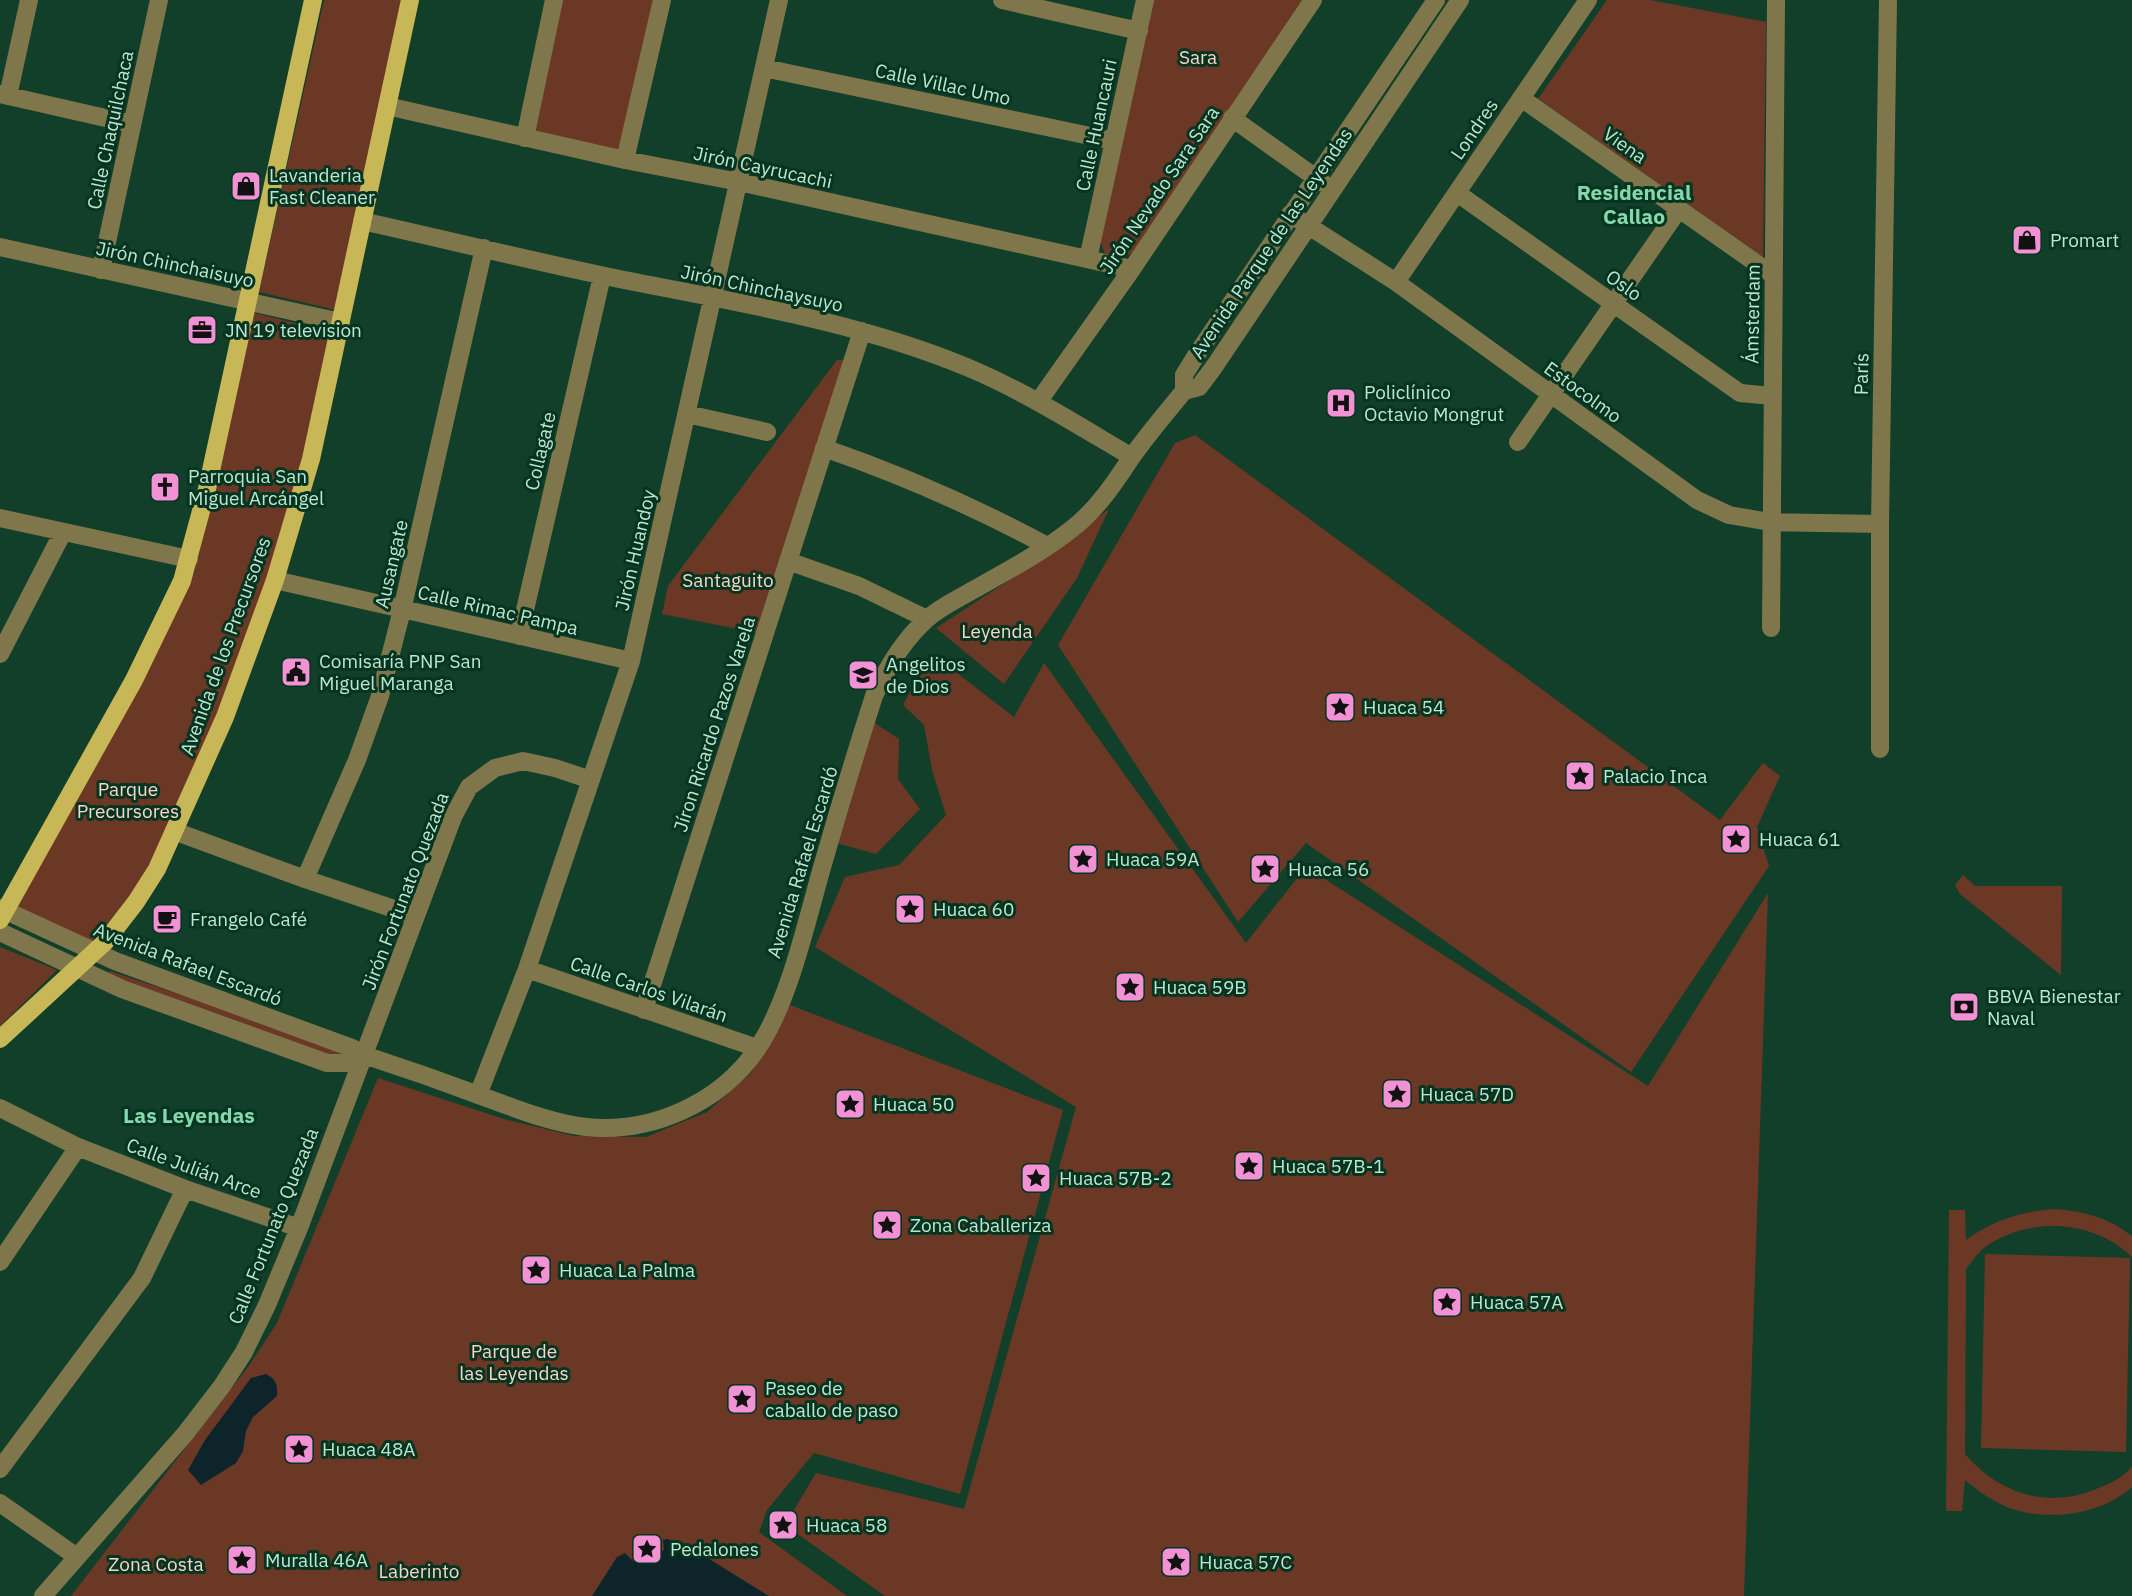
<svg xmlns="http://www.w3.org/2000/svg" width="2132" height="1596" viewBox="0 0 2132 1596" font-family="'IBM Plex Sans',sans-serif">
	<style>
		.green { fill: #6c3826 }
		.water { fill: #0c242a }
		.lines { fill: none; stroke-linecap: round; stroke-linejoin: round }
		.minor { stroke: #7f774b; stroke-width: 18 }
		.major { stroke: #c8b756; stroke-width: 18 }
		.labels { text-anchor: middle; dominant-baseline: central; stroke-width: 6; stroke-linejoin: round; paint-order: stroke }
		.park-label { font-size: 19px; fill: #f9d5c9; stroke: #053420 }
		.street-label { font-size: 19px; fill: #bee6cf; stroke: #053420 }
		.poi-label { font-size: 19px; fill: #bee6cf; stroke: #053420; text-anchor: start }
		.neighbourhood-label { font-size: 21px; font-weight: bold; fill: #85d8ab; stroke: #053420 }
	</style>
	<rect width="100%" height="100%" fill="#123f2a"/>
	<path class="green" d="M324 0H405L336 310 259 292Z
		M561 0H656L621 152 533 130Z
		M1152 0H1307L1133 252C1125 259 1113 258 1105 254L1100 240Z
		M1607 0H1650L1766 22 1763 257 1538 99Z
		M254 313 332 332 313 417 273 576 173 822 133 893 92 942 15 906 194 573Z
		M837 360H847L758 633 662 614 668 586Z
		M1195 435 1720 820 1763 763 1780 776 1757 827 1769 866 1631 1072 1306 843 1238 922 1058 645 1175 443Z
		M1109 509 1077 578 1004 684 936 628 1032 565Z
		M931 653 1014 717 1044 663 1246 943 1306 867 1648 1086 1768 893 1744 1596H885L785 1525 816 1473 964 1509 1076 1107 815 947 845 877 899 865 946 815 932 770 924 725 903 705Z
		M867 718 899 739 898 779 920 809 876 854 829 841Z
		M1963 875 1975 886H2062L2061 975 1960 894 1955 885Z
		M0 947 57 970 0 1026Z
		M110 971 333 1046 346 1059 333 1058 105 976Z
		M790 1005 1063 1110 960 1494 814 1453 767 1510 759 1532 847 1596H71L248 1367 277 1323 378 1078 504 1119 574 1136 646 1137 707 1112 750 1074Z
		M2055 1209C2083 1211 2109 1218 2132 1236V1257C2093 1219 2027 1216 1984 1248 1977 1253 1972 1262 1966 1269L1965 1454C2001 1496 2051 1510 2101 1487 2112 1483 2126 1475 2132 1466V1487C2101 1515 2050 1521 2012 1509 1995 1503 1978 1491 1965 1480L1962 1511H1946L1949 1210H1965L1966 1240C1994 1220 2020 1212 2055 1209Z
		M1985 1254 2130 1258 2126 1452 1981 1448Z"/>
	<path class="water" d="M266 1374C276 1379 278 1385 277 1396L253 1417 246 1431 243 1451 236 1463 201 1485 188 1470 205 1440 251 1378Z
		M667 1539 685 1544 769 1596H592L617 1557 625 1553 634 1562 664 1550 663 1540Z"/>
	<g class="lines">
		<path class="minor" d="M1002 0 1139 31
			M764 68 1114 141
			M0 94 132 124
			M8 96 29 0
			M1521 98 1773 275
			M387 106 625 160 739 182 1132 269
			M1232 118 1323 183
			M525 138 554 0
			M625 160 662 0
			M1457 193 1740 393 1772 396
			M1290 214 1396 282 1697 500 1729 515 1770 522 1880 524
			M362 221C443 239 524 259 605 276 726 301 855 320 969 368 1026 392 1079 426 1132 457
			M0 247 341 322
			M1088 259 1145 0
			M101 270 159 0
			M1396 282 1588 0
			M1184 391 1199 387 1214 367 1460 0
			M1184 391V375L1197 354 1436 0
			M1038 402 1132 269 1313 0
			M687 414 767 432
			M1518 442 1679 209
			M824 448C902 475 975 507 1047 546
			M0 518 189 559
			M788 561 859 586 927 619
			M275 580 631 661
			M1771 628 1776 0
			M519 636 602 276
			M0 654 63 532
			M1880 749V524L1888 0
			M174 831 305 879 415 916
			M305 879 357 760 380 696 402 610 484 248
			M0 908 115 961 352 1048 364 1055C404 1068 444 1082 484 1097 517 1109 551 1123 586 1127 651 1134 720 1103 757 1049 789 1003 807 919 823 864 839 808 856 752 874 696 887 667 904 639 928 618 942 606 958 599 973 590 1007 571 1043 552 1073 528 1097 509 1114 484 1131 458 1147 435 1166 413 1184 391
			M0 932 122 989 327 1063H351L364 1055
			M527 969 757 1048
			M644 1010 862 331
			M478 1095 527 969 631 661 779 0
			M0 1108 78 1147 185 1189 299 1228
			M0 1262 78 1147
			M0 1469 142 1278 185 1189
			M0 1503 77 1557
			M43 1596 185 1434 222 1386 244 1352 267 1305 299 1228 453 817 469 787 495 768 523 761 555 768 591 780"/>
		<path class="major" d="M0 920 134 680 182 581 207 489 313 0
			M0 1039 105 942 136 902 157 869 225 717 275 580 311 459 410 0"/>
	</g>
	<defs>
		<g id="shop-square" transform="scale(1.575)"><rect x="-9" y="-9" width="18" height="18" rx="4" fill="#f391d5" stroke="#053420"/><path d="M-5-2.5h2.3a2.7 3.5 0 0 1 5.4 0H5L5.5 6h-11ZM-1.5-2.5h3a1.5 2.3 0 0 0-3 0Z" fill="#111"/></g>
		<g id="office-square" transform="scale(1.575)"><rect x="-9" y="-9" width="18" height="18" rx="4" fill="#f391d5" stroke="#053420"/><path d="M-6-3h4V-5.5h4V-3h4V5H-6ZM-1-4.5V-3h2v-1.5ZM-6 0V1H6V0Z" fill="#111"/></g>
		<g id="hospital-square" transform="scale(1.575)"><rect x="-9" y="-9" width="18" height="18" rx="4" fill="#f391d5" stroke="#053420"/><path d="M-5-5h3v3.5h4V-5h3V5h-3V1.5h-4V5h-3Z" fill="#111"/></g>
		<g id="church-square" transform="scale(1.575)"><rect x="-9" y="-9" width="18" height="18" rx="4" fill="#f391d5" stroke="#053420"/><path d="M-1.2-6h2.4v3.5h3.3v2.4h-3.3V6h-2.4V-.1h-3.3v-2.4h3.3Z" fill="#111"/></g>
		<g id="civic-square" transform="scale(1.575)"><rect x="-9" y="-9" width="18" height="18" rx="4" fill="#f391d5" stroke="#053420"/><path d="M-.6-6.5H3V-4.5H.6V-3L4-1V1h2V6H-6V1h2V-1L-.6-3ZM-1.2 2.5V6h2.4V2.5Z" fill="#111"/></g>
		<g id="school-square" transform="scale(1.575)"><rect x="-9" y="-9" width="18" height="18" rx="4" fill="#f391d5" stroke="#053420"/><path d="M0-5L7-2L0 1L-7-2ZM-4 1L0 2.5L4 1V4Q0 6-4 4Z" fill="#111"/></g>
		<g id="sight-square" transform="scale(1.575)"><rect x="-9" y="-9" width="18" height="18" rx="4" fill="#f391d5" stroke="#053420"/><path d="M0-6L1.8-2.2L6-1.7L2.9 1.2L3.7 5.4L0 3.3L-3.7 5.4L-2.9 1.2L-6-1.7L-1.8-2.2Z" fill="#111"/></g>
		<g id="cafe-square" transform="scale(1.575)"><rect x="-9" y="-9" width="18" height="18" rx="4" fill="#f391d5" stroke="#053420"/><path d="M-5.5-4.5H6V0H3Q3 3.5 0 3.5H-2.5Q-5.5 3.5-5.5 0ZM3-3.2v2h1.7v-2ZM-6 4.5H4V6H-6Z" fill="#111"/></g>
		<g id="bank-square" transform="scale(1.575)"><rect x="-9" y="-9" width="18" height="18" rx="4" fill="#f391d5" stroke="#053420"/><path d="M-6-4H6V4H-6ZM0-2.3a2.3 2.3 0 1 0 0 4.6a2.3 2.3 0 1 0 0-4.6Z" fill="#111"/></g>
	</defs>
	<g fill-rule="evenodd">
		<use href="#shop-square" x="246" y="186"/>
		<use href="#shop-square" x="2027" y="240"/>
		<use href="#office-square" x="202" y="330"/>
		<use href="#hospital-square" x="1341" y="403"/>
		<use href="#church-square" x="165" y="487"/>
		<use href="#civic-square" x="296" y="672"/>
		<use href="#school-square" x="863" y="675"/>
		<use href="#sight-square" x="1340" y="707"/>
		<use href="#sight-square" x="1580" y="776"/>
		<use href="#sight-square" x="1736" y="839"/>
		<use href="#sight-square" x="1083" y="859"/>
		<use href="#sight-square" x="1265" y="869"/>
		<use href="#sight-square" x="910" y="909"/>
		<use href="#cafe-square" x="167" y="919"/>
		<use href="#sight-square" x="1130" y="987"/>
		<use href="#bank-square" x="1964" y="1007"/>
		<use href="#sight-square" x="1397" y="1094"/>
		<use href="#sight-square" x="850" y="1104"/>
		<use href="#sight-square" x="1249" y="1166"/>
		<use href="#sight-square" x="1036" y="1178"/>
		<use href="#sight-square" x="887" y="1225"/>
		<use href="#sight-square" x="536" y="1270"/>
		<use href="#sight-square" x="1447" y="1302"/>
		<use href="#sight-square" x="742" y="1399"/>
		<use href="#sight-square" x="299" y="1449"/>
		<use href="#sight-square" x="783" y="1525"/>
		<use href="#sight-square" x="647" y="1549"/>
		<use href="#sight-square" x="242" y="1560"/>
		<use href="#sight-square" x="1176" y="1562"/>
	</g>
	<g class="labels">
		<g class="park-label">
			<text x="1198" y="57">Sara</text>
			<text x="728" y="580">Santaguito</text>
			<text x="997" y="631">Leyenda</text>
			<text x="128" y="789">Parque<tspan x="128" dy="22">Precursores</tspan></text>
			<text x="514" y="1351">Parque de<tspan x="514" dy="22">las Leyendas</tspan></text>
			<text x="156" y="1564">Zona Costa</text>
			<text x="419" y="1571">Laberinto</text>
		</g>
		<g class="street-label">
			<text transform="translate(943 84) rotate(12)">Calle Villac Umo</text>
			<text transform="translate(1096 125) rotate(-78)">Calle Huancauri</text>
			<text transform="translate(1474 129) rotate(-56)">Londres</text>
			<text transform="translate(110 130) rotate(-78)">Calle Chaquilchaca</text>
			<text transform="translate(1625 145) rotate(35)">Viena</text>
			<text transform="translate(763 167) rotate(12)">Jirón Cayrucachi</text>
			<text transform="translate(1159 190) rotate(-56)">Jirón Nevado Sara Sara</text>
			<text transform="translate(1271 243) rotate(-56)">Avenida Parque de las Leyendas</text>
			<text transform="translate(175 264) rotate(12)">Jirón Chinchaisuyo</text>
			<text transform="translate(1624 285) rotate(35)">Oslo</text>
			<text transform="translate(762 288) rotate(12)">Jirón Chinchaysuyo</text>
			<text transform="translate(1752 314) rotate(-89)">Ámsterdam</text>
			<text transform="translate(1861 374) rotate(-89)">París</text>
			<text transform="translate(1583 392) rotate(36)">Estocolmo</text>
			<text transform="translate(540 451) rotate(-77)">Collagate</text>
			<text transform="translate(635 550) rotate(-77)">Jirón Huandoy</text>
			<text transform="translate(391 564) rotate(-77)">Ausangate</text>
			<text transform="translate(498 610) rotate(13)">Calle Rimac Pampa</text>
			<text transform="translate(225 646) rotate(-70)">Avenida de los Precursores</text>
			<text transform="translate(714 724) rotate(-72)">Jíron Ricardo Pazos Varela</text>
			<text transform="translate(802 862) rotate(-73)">Avenida Rafael Escardó</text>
			<text transform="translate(405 891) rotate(-69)">Jirón Fortunato Quezada</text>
			<text transform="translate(188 964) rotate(21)">Avenida Rafael Escardó</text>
			<text transform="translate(649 989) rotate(19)">Calle Carlos Vilarán</text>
			<text transform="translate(194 1168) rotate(20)">Calle Julián Arce</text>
			<text transform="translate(273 1226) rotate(-68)">Calle Fortunato Quezada</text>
		</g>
		<g class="poi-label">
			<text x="269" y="175">Lavanderia<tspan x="269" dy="22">Fast Cleaner</tspan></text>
			<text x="2050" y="240">Promart</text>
			<text x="225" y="330">JN 19 television</text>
			<text x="1364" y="392">Policlínico<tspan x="1364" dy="22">Octavio Mongrut</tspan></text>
			<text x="188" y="476">Parroquia San<tspan x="188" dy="22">Miguel Arcángel</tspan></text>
			<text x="319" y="661">Comisaría PNP San<tspan x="319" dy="22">Miguel Maranga</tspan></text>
			<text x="886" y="664">Angelitos<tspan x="886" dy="22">de Dios</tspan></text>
			<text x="1363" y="707">Huaca 54</text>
			<text x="1603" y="776">Palacio Inca</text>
			<text x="1759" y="839">Huaca 61</text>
			<text x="1106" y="859">Huaca 59A</text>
			<text x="1288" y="869">Huaca 56</text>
			<text x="933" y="909">Huaca 60</text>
			<text x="190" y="919">Frangelo Café</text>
			<text x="1153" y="987">Huaca 59B</text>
			<text x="1987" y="996">BBVA Bienestar<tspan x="1987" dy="22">Naval</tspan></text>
			<text x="1420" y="1094">Huaca 57D</text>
			<text x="873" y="1104">Huaca 50</text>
			<text x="1272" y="1166">Huaca 57B-1</text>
			<text x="1059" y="1178">Huaca 57B-2</text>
			<text x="910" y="1225">Zona Caballeriza</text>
			<text x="559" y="1270">Huaca La Palma</text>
			<text x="1470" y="1302">Huaca 57A</text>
			<text x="765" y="1388">Paseo de<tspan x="765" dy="22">caballo de paso</tspan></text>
			<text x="322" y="1449">Huaca 48A</text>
			<text x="806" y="1525">Huaca 58</text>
			<text x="670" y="1549">Pedalones</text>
			<text x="265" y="1560">Muralla 46A</text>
			<text x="1199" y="1562">Huaca 57C</text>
		</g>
		<g class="neighbourhood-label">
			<text x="1634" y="192">Residencial<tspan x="1634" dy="24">Callao</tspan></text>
			<text x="189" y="1115">Las Leyendas</text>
		</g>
	</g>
</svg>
